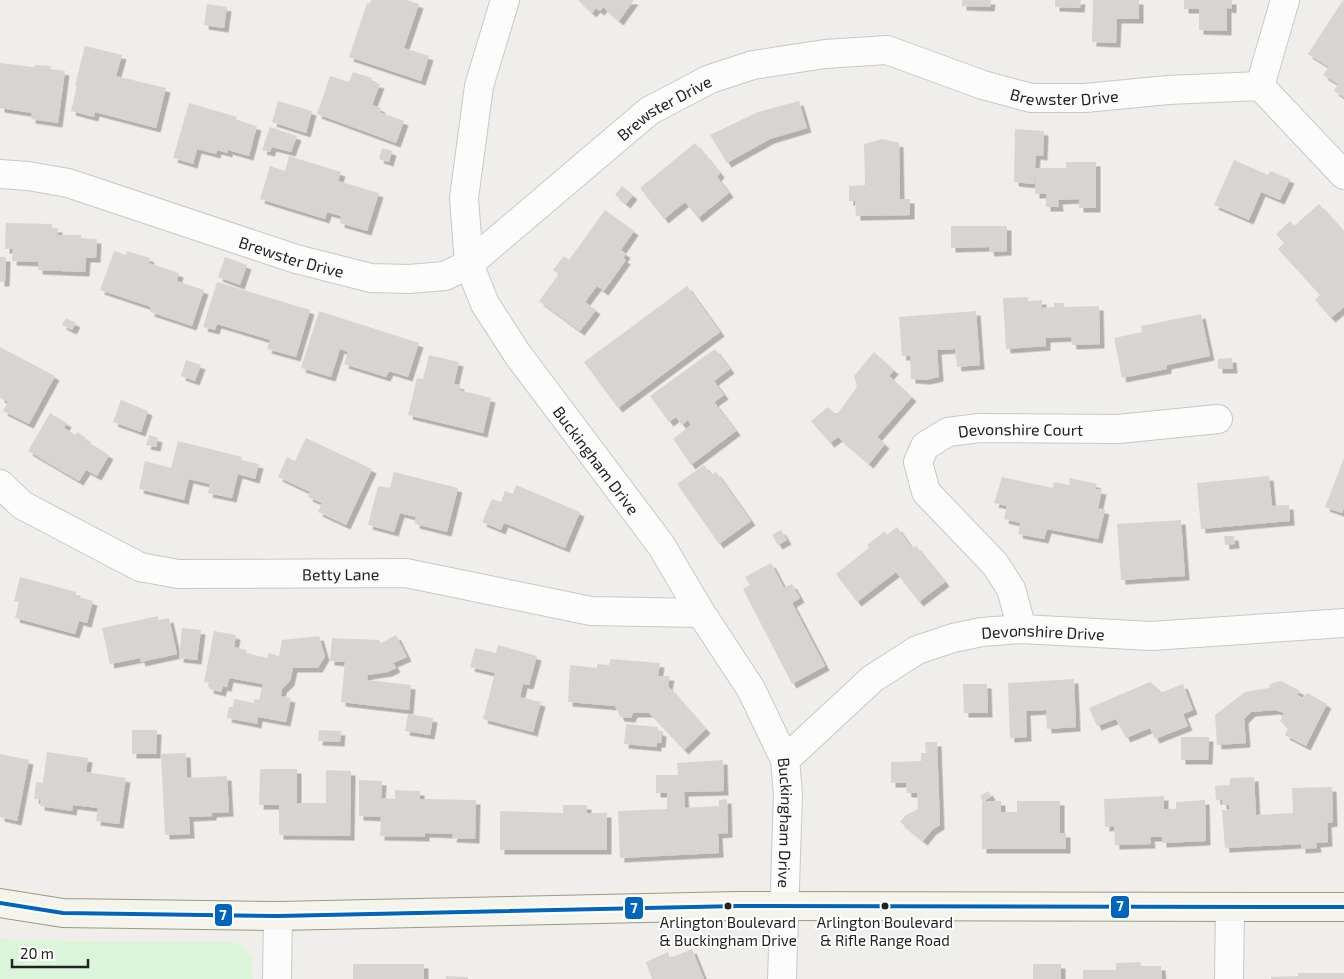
<svg xmlns="http://www.w3.org/2000/svg" width="1344" height="979" viewBox="0 0 1344 979" font-family="'Exo 2',sans-serif">
	<style>
		.park { fill: #daf5da }
		.building { fill: #d7d4d2; filter: url(#shadow) }
		.lines { fill: none; stroke-linecap: round; stroke-linejoin: round }
		.street-casing { stroke: #c9c8c7; stroke-width: 30 }
		.secondary-casing { stroke: #999a82; stroke-width: 30 }
		.street { stroke: #fdfcfc; stroke-width: 28 }
		.secondary { stroke: #f4f4ed; stroke-width: 28 }
		.bus-1-casing { stroke: #fff; stroke-width: 8 }
		.bus-1 { stroke: #0065bd; stroke-width: 4 }
		.bus-dot { fill: #222; stroke: #fff; stroke-width: 2 }
		.labels { text-anchor: middle; dominant-baseline: central; stroke-width: 4; stroke-linejoin: round; paint-order: stroke }
		.bus-label { font-size: 15px; fill: #222; stroke: #fff }
		.street-label { font-size: 16px; fill: #222; stroke: #fff }
		.line-badge { stroke: #fff; stroke-width: 2 }
		.badge-label { font-size: 14px; text-anchor: middle; font-weight: bold; fill: #fff }
	</style>
	<defs>
		<filter id="shadow"><feDropShadow dx="4.5" dy="4.5" stdDeviation="0" flood-color="#0004"/></filter>
	</defs>
	<rect width="100%" height="100%" fill="#f0eeeb"/>
	<path class="park" d="M0 938 14 940 84 942H230L242 945 252 958 253 979H0Z"/>
	<path class="building" d="M371 0H407L419 4 404 48 429 56 421 81 349 57 367 3 370 4Z
		M578 0H634L619 21 603 7 600 11 596 8 592 13Z
		M962 0H991L990 7 962 6Z
		M1055 0H1081L1080 8 1055 7Z
		M1093 0H1139V19H1117L1116 43 1092 42Z
		M1184 0H1232V9L1227 8V31L1199 30V9H1184Z
		M1343 0 1344 1V97L1334 91 1338 84 1323 75 1329 67 1308 54Z
		M207 4 227 7 224 28 204 25Z
		M85 46 122 55 116 76 166 88 156 128 95 112 94 117 71 111 77 86H75Z
		M0 63 34 67 35 65 51 66V69L65 71 58 123 31 119 32 113 0 108Z
		M353 72 372 78 371 82 380 84 372 105 381 108 379 112 404 121 396 143 317 114 330 76 349 82Z
		M278 101 312 111 306 133 272 122Z
		M799 101 807 128 770 139 727 163 710 135 758 112Z
		M189 103 237 117 236 120 257 126 249 156 228 150V153L217 150 216 154 197 149 193 164 173 158Z
		M270 127 297 136 291 152 272 147 270 152 262 150Z
		M1015 129 1044 131 1043 156 1036 155 1035 168H1066V162H1096V208H1079V199L1058 200 1059 207H1046V194H1035V171L1034 184 1014 182Z
		M882 139 899 143 900 199H910V215L856 216 855 201H849V186L865 185 864 144Z
		M695 143 720 173 717 177 729 193 698 218 685 202 664 219 640 188Z
		M382 148 392 151 389 162 379 159Z
		M289 156 341 172 338 181 379 193 367 231 340 223 341 216 327 212 325 219 260 199 270 166 285 171Z
		M1234 160 1268 175 1270 171 1290 179 1280 200 1261 192 1249 220 1214 205Z
		M622 186 633 195 626 204 615 195Z
		M1319 204 1344 232V307L1331 318 1315 300 1320 295 1278 249 1284 243 1276 234 1290 221 1294 226Z
		M605 210 634 231 621 250 626 254 623 258 626 260 604 291 597 286 585 302 596 310 580 331 539 301 559 274 553 270 564 256 569 260Z
		M6 223 52 224V228H58L57 235H81V238L97 239 96 258H86L85 272 38 270V262L12 261 13 249H5Z
		M951 226H1007V251L990 252 989 247 951 248Z
		M114 251 126 255 127 251 150 258 149 263 179 273 177 281 204 290 192 326 150 312 151 307 100 290Z
		M0 257H6L5 282H0Z
		M225 257 247 265 240 285 218 277Z
		M217 282 310 310 296 357 267 349 270 340 217 324 215 330 203 327Z
		M687 286 720 332 618 408 584 362Z
		M1028 297V301L1042 300V308L1054 307V303H1064V307L1099 306 1100 344 1072 345 1071 337 1046 338V346L1006 349 1003 298Z
		M319 311 419 343 408 377 389 371 386 377 344 364 348 352 340 349 331 377 301 368Z
		M976 311 980 365 957 367 955 349 937 350 939 377 926 380 911 379 910 356H902L899 317Z
		M1201 314 1210 356 1167 365V369L1122 378 1114 338 1142 332 1141 326Z
		M66 318 76 323 72 330 62 325Z
		M0 347 55 376 29 424 3 411 8 402 0 398Z
		M715 349 730 369 714 381 724 395 714 402 736 431 691 465 673 439 691 425 688 420 682 425 676 417 669 422 650 396Z
		M874 352 894 370 889 376 912 397 877 437 885 444 869 464 838 437 830 443 811 421 828 407 834 413H838L857 387 854 376Z
		M429 355 459 362 454 384 460 385 459 390 491 398 483 433 408 415 417 378 423 379Z
		M1232 358 1233 369H1218V359Z
		M186 360 201 365 195 381 181 376Z
		M121 400 148 411 141 432 113 422Z
		M50 413 67 423 64 428 76 435 77 432 86 438 85 440 109 455 97 476 86 470 79 481 28 451Z
		M149 435 158 438 156 447 146 445Z
		M306 438 372 469 346 525 318 512 322 503 308 497 310 492 278 477 287 457 295 461Z
		M178 441 242 457 241 460 259 464 255 479 238 474 232 498 208 493 210 484 189 479 184 500 139 489 145 461 171 468Z
		M1344 458V508L1342 513 1325 507Z
		M704 465 711 475 716 472 751 521 719 544 677 484Z
		M394 472 458 488 447 532 415 524 416 517 400 513 394 532 368 525 378 486 390 488Z
		M1269 476 1272 506 1289 505 1290 521 1201 529 1197 483Z
		M1002 477 1053 488 1054 482 1069 485 1070 478 1097 484 1095 489 1102 490 1098 508 1105 510 1098 539 1047 529 1044 539 1018 534 1020 523 1004 519 1007 506 994 503Z
		M516 485 580 512 565 548 504 523 501 530 482 522 492 499 501 502 505 491 513 494Z
		M1181 520 1185 576 1121 580 1117 524Z
		M897 527 912 548 916 546 945 582 919 602 896 572 857 602 836 574 869 548 867 545 885 531 887 535Z
		M781 530 787 540 778 545 772 535Z
		M1224 536H1234L1235 544 1225 545Z
		M771 563 784 588 792 584 800 598 792 603 825 666 792 684 743 589 750 585 745 577Z
		M20 577 76 592 75 596 93 601 87 623 79 621 75 634 15 618 19 602 14 601Z
		M158 616V620L169 618 177 654 141 662 140 658 110 664 102 628Z
		M182 628 201 630 197 660 179 658Z
		M214 631 236 635 234 647 247 650 246 653 267 658 269 653 279 656 282 640 319 636 325 656 318 668H293L290 681 282 689 281 696 291 698 286 722 258 717 257 724 227 718 229 707H233L234 699 254 703 255 699 259 700 263 684 229 678 227 687 223 686 221 692 209 689 210 683 204 682Z
		M396 635 407 657 393 663 396 668 388 672 368 675 367 680 411 685 409 710 341 702 345 662 330 661 332 638 379 640 381 643Z
		M498 645 537 656 529 685 523 684 520 697 541 702 533 732 483 719 495 673 470 667 475 648 496 653Z
		M611 659 660 663 658 676H670L668 686 706 729 684 750 649 713H633L631 718 620 717 615 706 568 702 570 665 597 668V664L609 665Z
		M1074 679 1076 727 1047 729 1046 710 1026 711 1027 737 1010 738 1008 683Z
		M1281 681 1300 691 1297 695 1303 698 1307 693 1327 704 1306 746 1285 735 1288 728 1280 721 1284 713 1275 710 1251 712 1244 719 1246 743 1217 745 1215 715 1245 692 1269 688 1270 684Z
		M1150 682 1162 692 1183 684 1193 710 1183 714 1188 726 1155 739 1150 728 1126 738 1116 719 1097 726 1089 708Z
		M963 684H987L988 713H964Z
		M408 714 433 718 430 735 405 731Z
		M626 724 658 727V731L662 732 661 743H657V747L624 744Z
		M132 730H157L156 754H132Z
		M319 730 341 731 340 742 318 741Z
		M1181 737H1209L1208 760H1181Z
		M925 742H937L940 825 932 830 923 841 900 822 906 815 918 809 917 793H907L906 783H891V762L921 761V753H926Z
		M47 752 88 758 86 772 126 778 119 824 96 821 98 808 73 805 72 811 40 806 41 799H34L36 782 43 783Z
		M186 753 187 778 227 776 229 812 212 813V816L189 817 190 834 165 835 161 754Z
		M0 754 29 760 17 821 0 817Z
		M723 760 724 791 684 792 685 808 719 806V800L727 799 728 833 718 834 719 853 620 858 618 811 667 809V793H656V775H678L677 763Z
		M260 769H297V803H326V770L351 771 350 836 279 835V805H259Z
		M1254 777 1256 815 1293 813 1292 788 1332 787 1333 822 1327 823 1328 842 1316 843 1317 848 1301 849V844L1225 848 1222 810H1229V805H1222V800H1216L1215 786 1230 785V778Z
		M359 780 382 781 381 798 395 799V790L420 791V799L476 800 475 839 452 838 453 834 425 833V837L380 836 381 817 359 816Z
		M988 791 991 796 983 801 980 796Z
		M1164 796V809H1176V802L1205 800 1206 841 1162 843V837H1150L1151 844 1115 845 1114 826 1105 827 1104 799Z
		M982 801H1001V812H1017V801H1060V833H1066V849H982Z
		M563 805H587V813H607V850H500V811L563 813Z
		M692 949 704 979H652L646 962 668 952 670 958Z
		M1140 962 1141 966H1161L1162 979H1083V970H1116V963Z
		M353 964H424V979H353Z
		M1033 964H1061V979H1033Z
		M1298 973H1344V979H1271V977L1298 976Z
		M446 976 468 977V979H446Z"/>
	<g class="lines">
		<g class="street-casing">
			<g id="street">
				<path id="s1" d="M505 0 479 86 464 198 469 264 485 304 518 355 661 545 701 613 751 689 785 760 788 794 782 979"/>
				<path d="M1260 86 1285 0"/>
				<path id="s2" d="M0 174 28 176 68 183 296 259 371 278 409 279 445 276 469 264 649 111 710 79 753 65 825 54 887 50 983 85 1031 98H1085L1168 90 1260 86 1344 175"/>
				<path id="s3" d="M0 484 22 505 140 567 178 574 406 573 591 611 701 613"/>
				<path id="s4" d="M1022 629 1011 589 995 564 926 492 918 462 925 446 948 432 979 428 1118 429 1218 419"/>
				<path id="s5" d="M785 760 872 679 917 650 953 638 982 632 1022 629 1151 636 1344 623"/>
				<path d="M277 979 278 916"/>
				<path d="M1229 979 1230 908"/>
			</g>
		</g>
		<g class="secondary-casing">
			<path id="secondary" d="M0 903 63 913 278 916 738 906 1344 907"/>
		</g>
		<use href="#street" class="street"/>
		<use href="#secondary" class="secondary"/>
		<g class="bus-1-casing">
			<path id="bus-1" d="M0 903 63 913 278 916 738 906 1344 907"/>
		</g>
		<use href="#bus-1" class="bus-1"/>
	</g>
	<g class="bus-dot">
		<circle cx="728" cy="906" r="4.5"/>
		<circle cx="885" cy="906" r="4.5"/>
	</g>
	<g class="labels">
		<g class="bus-label">
			<text x="728" y="922">Arlington Boulevard<tspan x="728" dy="18">&amp; Buckingham Drive</tspan></text>
			<text x="885" y="922">Arlington Boulevard<tspan x="885" dy="18">&amp; Rifle Range Road</tspan></text>
		</g>
		<g class="street-label">
			<text stroke="none"><textPath href="#s2" startOffset="1158">Brewster Drive</textPath></text>
			<text stroke="none"><textPath href="#s2" startOffset="738">Brewster Drive</textPath></text>
			<text stroke="none"><textPath href="#s2" startOffset="304">Brewster Drive</textPath></text>
			<text stroke="none"><textPath href="#s4" startOffset="319">Devonshire Court</textPath></text>
			<text stroke="none"><textPath href="#s1" startOffset="504">Buckingham Drive</textPath></text>
			<text stroke="none"><textPath href="#s3" startOffset="365">Betty Lane</textPath></text>
			<text stroke="none"><textPath href="#s5" startOffset="301">Devonshire Drive</textPath></text>
			<text stroke="none"><textPath href="#s1" startOffset="922">Buckingham Drive</textPath></text>
		</g>
	</g>
	<g class="line-badge">
		<rect x="1110" y="895" width="20" height="24" rx="5" fill="#0065bd"/>
		<rect x="624" y="896" width="20" height="24" rx="5" fill="#0065bd"/>
		<rect x="214" y="903" width="19" height="24" rx="5" fill="#0065bd"/>
	</g>
	<g class="badge-label">
		<text x="1120" y="911">7</text>
		<text x="634" y="913">7</text>
		<text x="223" y="920">7</text>
	</g>
	<path d="M12 959v8h76v-8" fill="none" stroke="#222222" stroke-width="2.5"/>
	<text x="20" y="959" font-size="15" fill="#222222" stroke="#ffffff" stroke-width="4" paint-order="stroke">20 m</text>
</svg>
